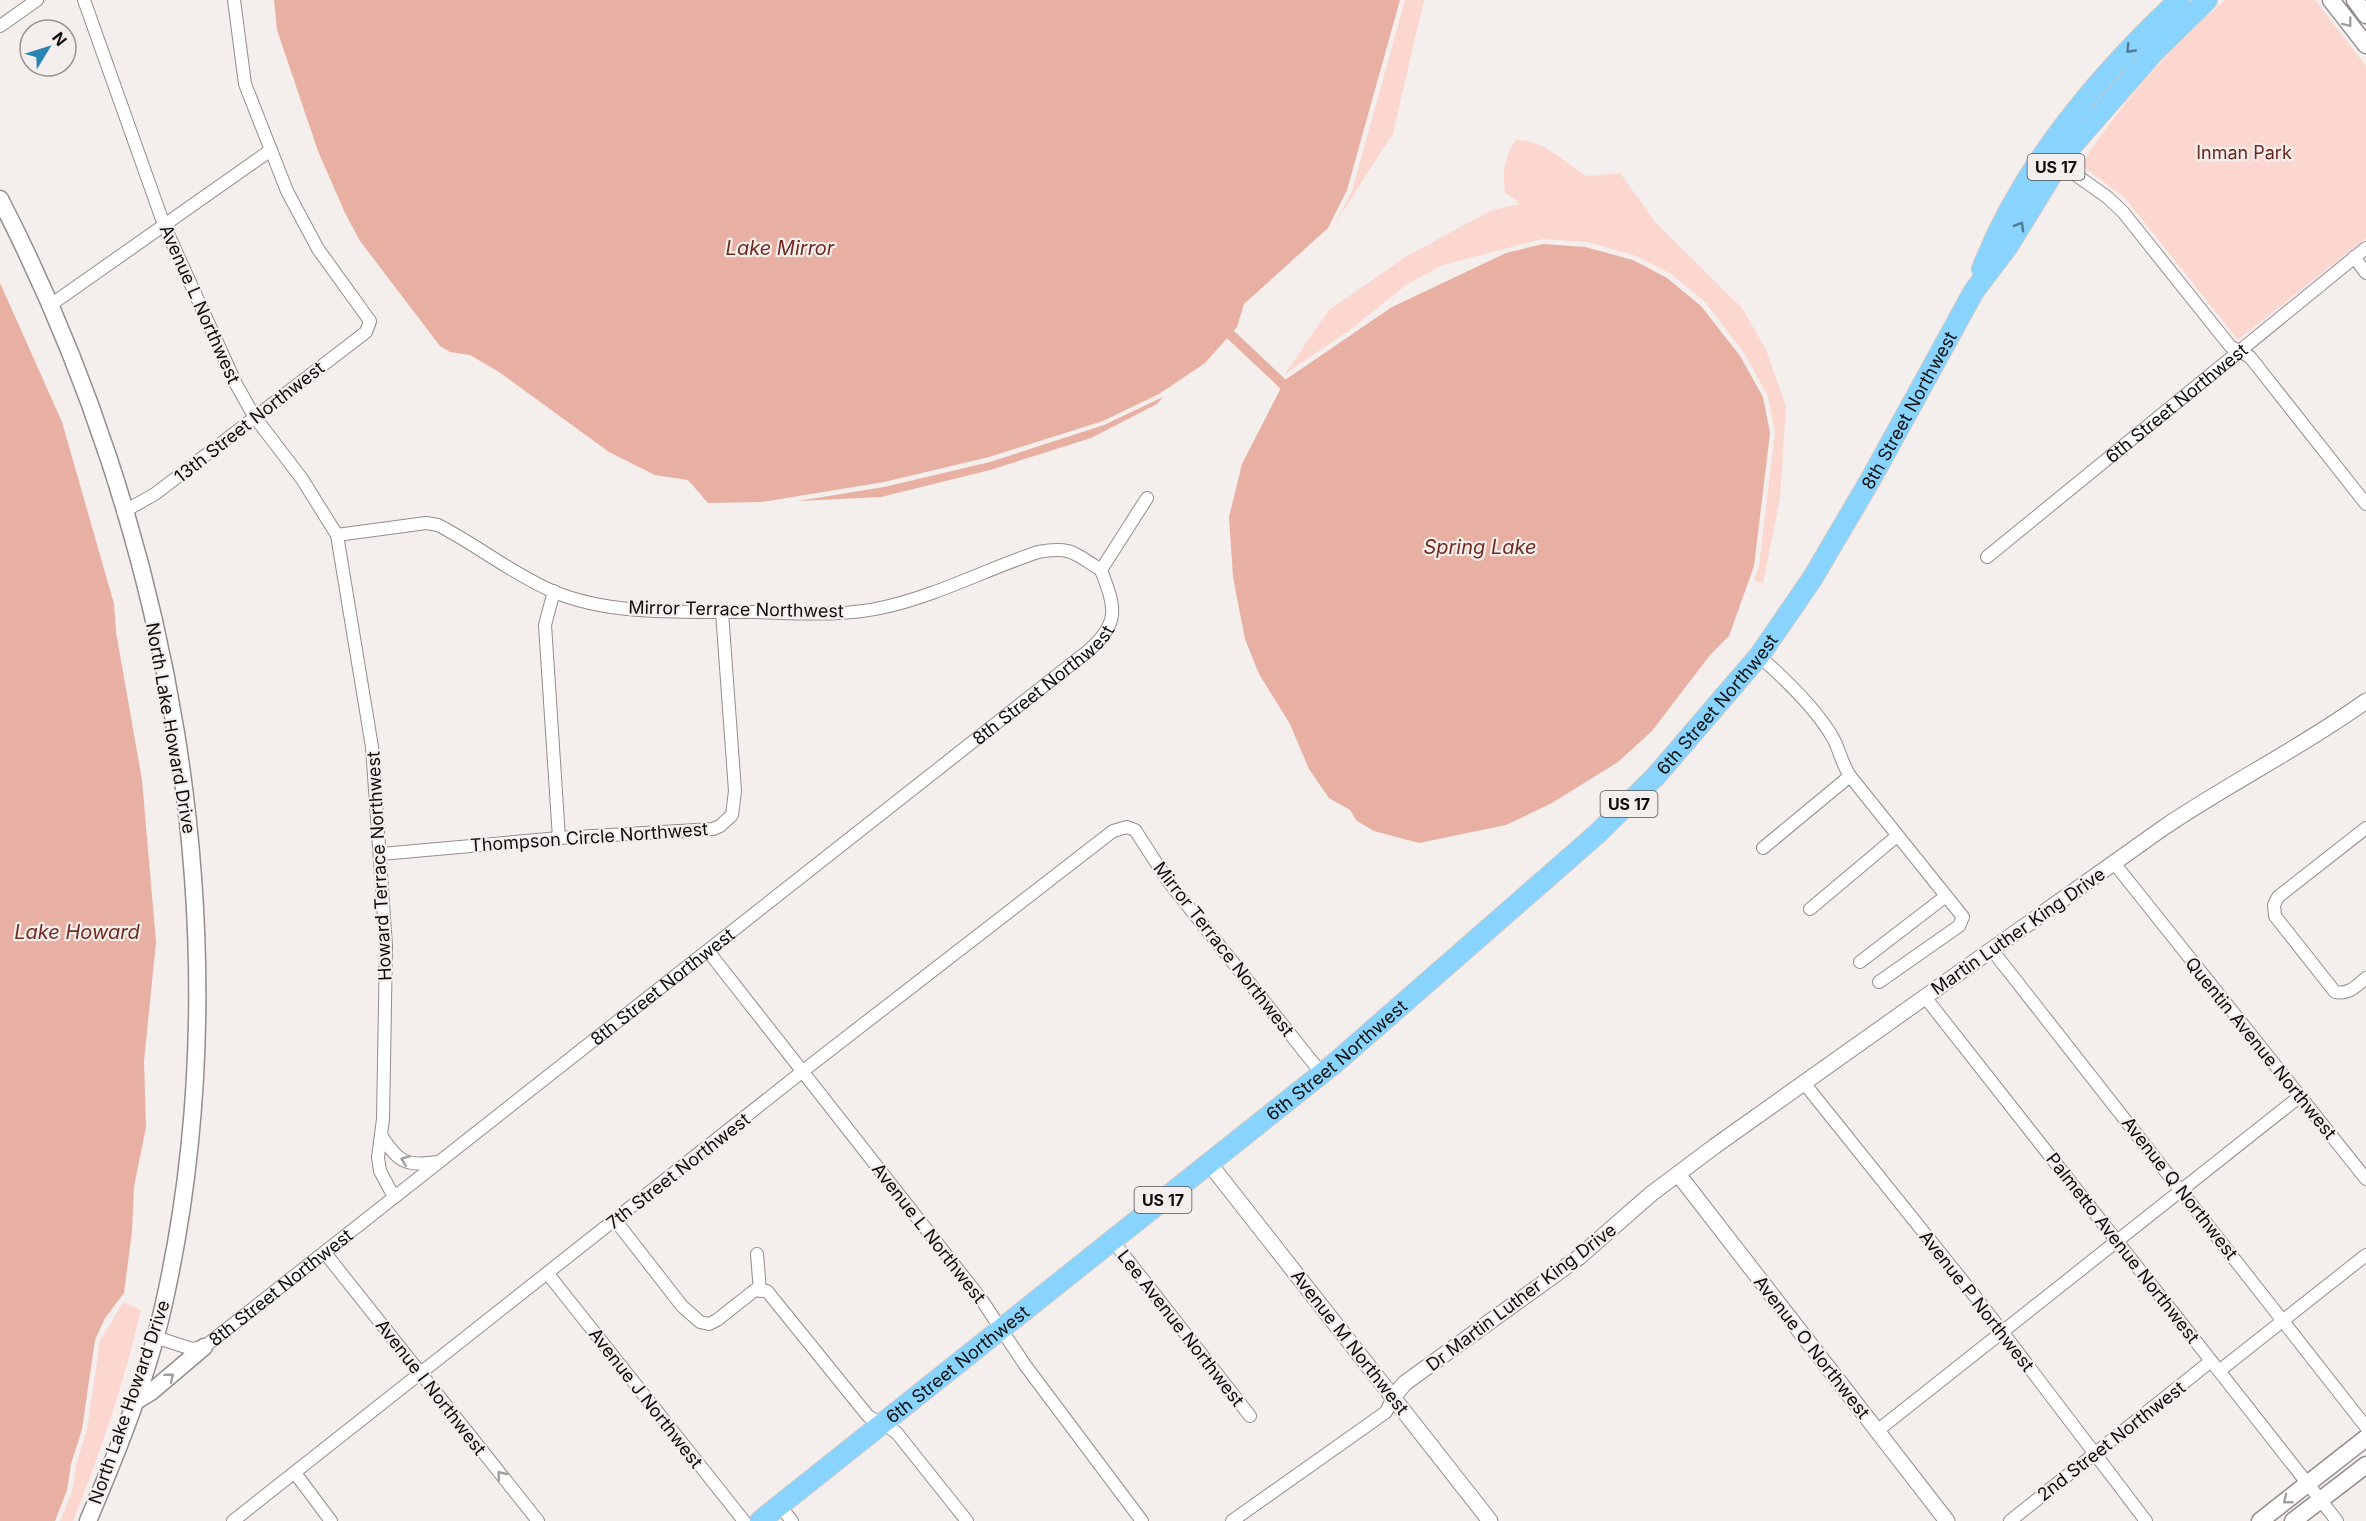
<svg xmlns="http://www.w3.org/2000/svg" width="2366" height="1521" viewBox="0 0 2366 1521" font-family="Inter,sans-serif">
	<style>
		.green { fill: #fcd7d0 }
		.water { fill: #e8afa3 }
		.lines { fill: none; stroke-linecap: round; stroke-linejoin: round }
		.canal { stroke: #e8afa3; stroke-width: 10 }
		.minor-casing { stroke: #938d8c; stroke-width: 14 }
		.tertiary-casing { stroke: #938d8c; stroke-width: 17 }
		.secondary-casing { stroke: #938d8c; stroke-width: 19 }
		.trunk-casing { stroke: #cacaca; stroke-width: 22 }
		.minor { stroke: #fff; stroke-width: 12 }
		.tertiary { stroke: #fff; stroke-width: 15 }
		.secondary { stroke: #fff; stroke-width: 16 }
		.trunk { stroke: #88d4fe; stroke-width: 20 }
		.oneway { stroke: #9f9f9e }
		.oneway2 { stroke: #527b92 }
		.labels { text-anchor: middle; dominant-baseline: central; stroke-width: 4.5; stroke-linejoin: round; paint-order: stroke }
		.shield { fill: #f4eeed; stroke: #545150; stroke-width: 1.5 }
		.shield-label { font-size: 16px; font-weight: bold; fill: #100e0d }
		.park-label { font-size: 18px; fill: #6b261c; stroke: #f4eeed }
		.street-label { font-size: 18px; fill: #100e0d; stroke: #f4eeed }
		.water-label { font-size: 20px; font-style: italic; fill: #702c20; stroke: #f4eeed }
	</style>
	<rect width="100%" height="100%" fill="#f4eeed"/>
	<path class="green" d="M1405 0H1424L1393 133 1335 224 1352 191Z
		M2225 0H2315L2366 66V238L2238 340 2125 198 2081 165C2121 103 2169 48 2225 0Z
		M1516 140C1543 139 1565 162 1586 176L1620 173 1656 223 1742 308 1766 350 1786 406 1780 498 1763 584 1754 580 1759 567 1775 432 1768 396 1744 353 1705 302 1671 274 1636 256 1587 242 1542 239 1443 265 1406 285 1350 330 1285 374 1328 311 1405 257 1492 210 1520 204 1505 192C1502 171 1504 158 1516 140Z
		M123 1302 141 1310C124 1383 101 1451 73 1521H60L72 1492 76 1465 87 1429 100 1341Z"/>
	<path class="water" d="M274 0H1400L1347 190 1328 228 1244 304 1237 327 1205 363 1159 394 1103 421 989 457 884 482 762 502 708 503 688 480 655 475 609 452 499 372 470 355 450 352 440 346 360 241 345 213 318 151 277 30Z
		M1543 244 1585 247 1633 260 1667 278 1701 306 1740 356 1763 397 1770 433 1754 566 1729 636 1710 655 1652 731 1618 762 1552 803 1506 825 1419 843 1374 831 1357 821 1350 810 1329 798 1309 769 1290 724 1259 674 1245 639 1233 577 1229 517 1242 464 1285 380 1392 307 1506 253Z
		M0 283 62 422 114 604 116 632 142 780 156 942 144 1061 146 1127 134 1187 132 1231 124 1293 105 1318 95 1340 82 1429 71 1464 67 1490 55 1521H0Z
		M1163 397 1157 404 1091 438 990 470 881 497 798 501 884 487 990 462 1104 425Z"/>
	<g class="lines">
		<path class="canal" d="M1231 335 1283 384"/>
		<g class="minor-casing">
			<g id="minor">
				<path d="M84 0 164 225 236 384 254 416 302 479 337 535 372 747 386 946 383 1119 378 1157 380 1171 394 1197"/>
				<path d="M0 26 37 0"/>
				<path d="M2059 163 2107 197 2123 212 2230 346 2250 357 2366 504"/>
				<path d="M2354 257 2366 273"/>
				<path d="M49 306 271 150"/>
				<path d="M123 512 155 494 366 332 370 321 318 249 287 191 245 84 234 0"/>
				<path d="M337 535 426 523 438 525C477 545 511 573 552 591 613 617 689 611 754 612 797 613 843 617 885 607 938 595 987 569 1038 552 1071 546 1074 553 1101 570"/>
				<path id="s1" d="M1987 557 2366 248"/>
				<path d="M1101 570 1147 498"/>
				<path d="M554 591 545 625 559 838"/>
				<path d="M1759 656C1783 677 1817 710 1833 738 1840 751 1841 762 1850 776L1963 917 1959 926 1879 982"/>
				<path d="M2366 828 2278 897 2274 905 2275 916 2335 992C2349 995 2356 986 2366 978"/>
				<path d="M1763 848 1850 776"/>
				<path d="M381 854 559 838 713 829 720 826 732 815 735 791 722 612"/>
				<path d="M2114 863 2366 1179"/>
				<path d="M1810 909 1897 836"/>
				<path d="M1992 950 2366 1427"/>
				<path d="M708 951 981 1299 1025 1365 1142 1521"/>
				<path d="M1860 962 1946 896"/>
				<path d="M1925 997 2337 1521"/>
				<path d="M1804 1083 1978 1300 2146 1521"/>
				<path d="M381 1135C398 1162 406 1167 438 1162"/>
				<path d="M615 1220 682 1306 700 1322 709 1324 717 1320 755 1290 767 1291 868 1416 896 1432 967 1521"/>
				<path d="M1112 1240 1250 1416"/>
				<path d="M325 1253 538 1521"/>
				<path d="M757 1254 760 1291"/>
				<path d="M548 1274 744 1521"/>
				<path id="s2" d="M155 1337 192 1349 204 1347 1088 651C1121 622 1115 607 1101 570"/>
				<path d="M2219 1371 2366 1255"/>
				<path d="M1877 1431 2299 1097"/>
				<path d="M295 1473 331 1521"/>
				<path d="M779 1505 792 1521"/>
				<path d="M233 1521 803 1071 1113 831 1127 827 1135 830 1168 881 1322 1074"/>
				<path d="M1232 1521 1386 1412 1393 1397"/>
				<path d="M2010 1521 2211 1361"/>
			</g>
		</g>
		<g class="tertiary-casing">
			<path id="tertiary" d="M1209 1163 1490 1521
				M1678 1174 1947 1521
				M1393 1397 1405 1383 1578 1258 1651 1194 1715 1146 2163 828C2229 783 2301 748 2366 701"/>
		</g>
		<g class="secondary-casing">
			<path id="secondary" d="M2331 0 2366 45
				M2355 0 2366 15
				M0 199C169 527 245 930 166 1294 150 1371 119 1448 88 1521
				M133 1403 151 1392 204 1347
				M2260 1521 2366 1438
				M2293 1521 2366 1465"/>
		</g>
		<g class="trunk-casing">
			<g id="trunk">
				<path d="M1982 269C2022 165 2099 75 2179 0"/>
				<path id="s3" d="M760 1521 1335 1063 1597 834 1656 776 1759 656 1812 579 1872 477 1974 291 2008 246 2064 155 2153 53 2207 0"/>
			</g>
		</g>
		<use href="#minor" class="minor"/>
		<use href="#tertiary" class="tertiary"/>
		<use href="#secondary" class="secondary"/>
		<use href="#trunk" class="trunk"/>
	</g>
	<defs><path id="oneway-chevron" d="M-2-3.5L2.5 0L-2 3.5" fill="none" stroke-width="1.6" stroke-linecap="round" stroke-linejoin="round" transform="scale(1.5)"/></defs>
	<g class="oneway">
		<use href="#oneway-chevron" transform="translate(2348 23) rotate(52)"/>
		<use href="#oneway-chevron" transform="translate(405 1160) rotate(-158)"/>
		<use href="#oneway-chevron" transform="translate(170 1377) rotate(-39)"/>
		<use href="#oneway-chevron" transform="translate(501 1475) rotate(-129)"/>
		<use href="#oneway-chevron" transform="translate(2287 1500) rotate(142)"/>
	</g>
	<g class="oneway2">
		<use href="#oneway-chevron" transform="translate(2130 49) rotate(134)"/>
		<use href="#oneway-chevron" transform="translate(2020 226) rotate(-60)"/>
	</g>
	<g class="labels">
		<g class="shield">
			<rect x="2027.5" y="154" width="57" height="26" rx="4.5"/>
			<rect x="1600.5" y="791" width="57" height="26" rx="4.5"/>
			<rect x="1134.5" y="1187" width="57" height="26" rx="4.5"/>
		</g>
		<g class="shield-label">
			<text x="2056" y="167">US 17</text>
			<text x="1629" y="804">US 17</text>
			<text x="1163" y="1200">US 17</text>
		</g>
		<g class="park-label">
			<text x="2244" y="152">Inman Park</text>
		</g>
		<g class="street-label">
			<text transform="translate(200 304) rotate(66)">Avenue L Northwest</text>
			<text stroke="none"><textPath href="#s1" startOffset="244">6th Street Northwest</textPath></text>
			<text stroke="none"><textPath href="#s3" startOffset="1612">8th Street Northwest</textPath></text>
			<text transform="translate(249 422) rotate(-38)">13th Street Northwest</text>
			<text transform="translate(736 609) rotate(1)">Mirror Terrace Northwest</text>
			<text stroke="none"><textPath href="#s2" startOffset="1120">8th Street Northwest</textPath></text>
			<text stroke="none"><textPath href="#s3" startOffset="1260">6th Street Northwest</textPath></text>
			<text transform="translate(171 728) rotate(80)">North Lake Howard Drive</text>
			<text transform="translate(589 837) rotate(-4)">Thompson Circle Northwest</text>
			<text transform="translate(379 866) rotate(-93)">Howard Terrace Northwest</text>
			<text transform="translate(2018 931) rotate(-35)">Martin Luther King Drive</text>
			<text transform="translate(1224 949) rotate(52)">Mirror Terrace Northwest</text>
			<text stroke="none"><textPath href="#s2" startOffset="634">8th Street Northwest</textPath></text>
			<text transform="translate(2261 1048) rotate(51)">Quentin Avenue Northwest</text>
			<text stroke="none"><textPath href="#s3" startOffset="738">6th Street Northwest</textPath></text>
			<text transform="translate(678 1171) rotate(-38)">7th Street Northwest</text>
			<text transform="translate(2180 1188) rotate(52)">Avenue Q Northwest</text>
			<text transform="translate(929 1233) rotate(52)">Avenue L Northwest</text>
			<text transform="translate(2123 1248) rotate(52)">Palmetto Avenue Northwest</text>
			<text stroke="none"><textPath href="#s2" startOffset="148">8th Street Northwest</textPath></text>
			<text transform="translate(1521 1297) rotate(-37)">Dr Martin Luther King Drive</text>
			<text transform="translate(1977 1301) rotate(52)">Avenue P Northwest</text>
			<text transform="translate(1181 1328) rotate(52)">Lee Avenue Northwest</text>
			<text transform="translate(1350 1342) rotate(52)">Avenue M Northwest</text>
			<text transform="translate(1812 1347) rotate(52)">Avenue O Northwest</text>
			<text stroke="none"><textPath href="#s3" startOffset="252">6th Street Northwest</textPath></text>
			<text transform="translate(431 1387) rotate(52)">Avenue I Northwest</text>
			<text transform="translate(646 1398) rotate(52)">Avenue J Northwest</text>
			<text transform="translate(129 1402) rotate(-71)">North Lake Howard Drive</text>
			<text transform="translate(2111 1441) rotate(-38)">2nd Street Northwest</text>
		</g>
		<g class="water-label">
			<text x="780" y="248">Lake Mirror</text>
			<text x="1480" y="547">Spring Lake</text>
			<text x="77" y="932">Lake Howard</text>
		</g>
	</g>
	<g transform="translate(48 48) rotate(52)"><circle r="28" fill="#f4eeed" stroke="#999493" stroke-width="1.5"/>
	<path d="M0-4.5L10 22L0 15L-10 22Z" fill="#2984b1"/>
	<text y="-9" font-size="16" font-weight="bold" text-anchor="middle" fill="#100e0d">N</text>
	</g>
</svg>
